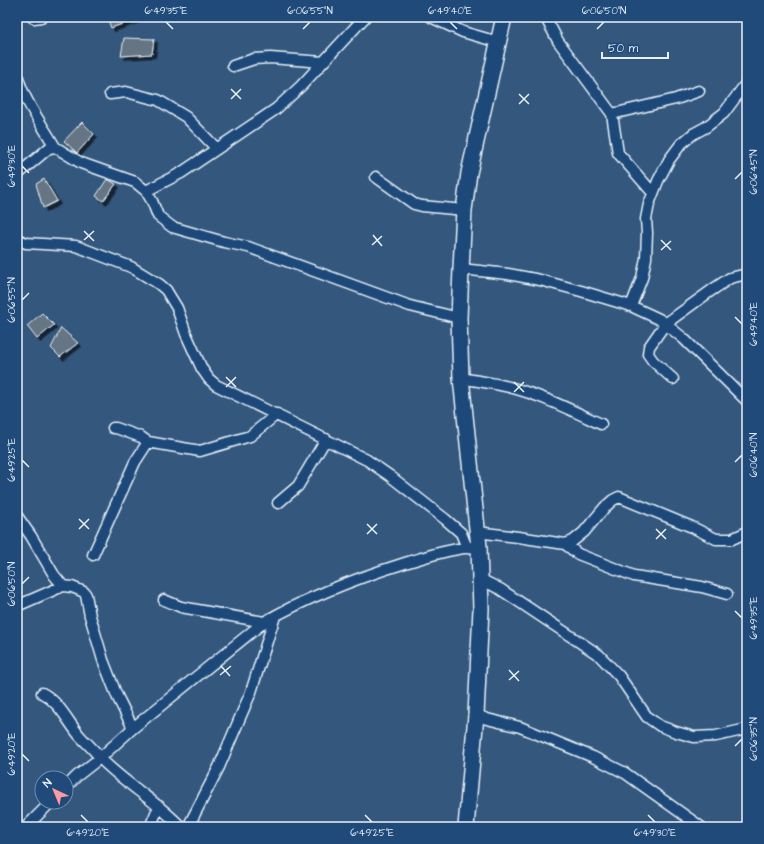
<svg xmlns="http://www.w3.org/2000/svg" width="764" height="844" viewBox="0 0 764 844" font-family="'Architects Daughter',sans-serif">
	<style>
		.building { fill: #657584; stroke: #e8f1f8; filter: url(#shadow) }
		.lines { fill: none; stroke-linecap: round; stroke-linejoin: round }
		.street-casing { stroke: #e8f1f8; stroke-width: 13 }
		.secondary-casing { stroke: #e8f1f8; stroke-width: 18 }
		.street { stroke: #1f4a7a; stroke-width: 10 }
		.secondary { stroke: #1f4a7a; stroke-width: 15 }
		.ticks { fill: none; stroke: #e8f1f8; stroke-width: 1.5 }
		.neatline { fill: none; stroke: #e8f1f8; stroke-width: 1.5 }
		.ticks-label { font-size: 10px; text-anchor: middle; fill: #e8f1f8 }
	</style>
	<defs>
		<filter id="shadow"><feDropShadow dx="3.5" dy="3.5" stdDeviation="0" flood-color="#0009"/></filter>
	</defs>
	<rect width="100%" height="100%" fill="#34577d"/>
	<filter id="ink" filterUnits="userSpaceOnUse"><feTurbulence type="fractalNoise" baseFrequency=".025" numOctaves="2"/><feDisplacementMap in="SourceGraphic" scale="8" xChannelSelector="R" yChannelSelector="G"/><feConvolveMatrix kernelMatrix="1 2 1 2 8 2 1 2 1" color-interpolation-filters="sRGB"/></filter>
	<g filter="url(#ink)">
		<path class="building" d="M107 17H138L139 18 111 28Z
			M124 38 154 39 152 54 121 56Z
			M82 122 94 134 77 153 64 141Z
			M44 179 57 201 43 208 36 184Z
			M107 179 116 184 103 201 96 196Z
			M42 313 54 325 37 339 27 326Z
			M61 328 78 343 60 357 51 348Z"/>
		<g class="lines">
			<g class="street-casing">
				<path id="street" d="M32 17 34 18 41 17
					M431 17 463 32 498 42
					M547 17 548 22 558 41 612 114
					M233 66 254 59 270 58 323 62
					M17 74C23 100 42 124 55 147
					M110 94 126 92 158 100 186 117 217 149
					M17 175 49 148 55 147 81 163 135 182 146 191 152 201 158 216 172 227 224 242 248 247 410 306 459 318
					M376 177 414 204 422 206 464 210
					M146 191 181 173 276 109 301 86 365 17
					M653 193 618 153 612 114 676 99 699 91
					M17 239 26 243 76 246 131 267 159 284 166 290 177 308 186 334 202 369 209 379 216 385 367 460 390 476 445 519 461 533 467 548
					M461 269 508 274 540 280 581 291 631 306 659 319 683 338 747 401
					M631 306 642 278 646 258 647 233 646 219 649 204 658 181 669 160 681 144 693 134 706 127 724 113 747 82
					M461 378C477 381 493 383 509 387 541 395 571 410 601 424
					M673 379 653 361 648 354 649 347 665 324 712 290 730 278 747 274
					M113 428H116L141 437 148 442 200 451 250 436 277 414
					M278 503 298 486 326 439
					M17 516 31 536 54 575 63 586 72 587 84 592 86 595 90 616 103 660 117 696 133 728
					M477 532 518 537 565 544 573 541 584 532 605 507 613 500 619 497 692 527 716 539H732L747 532
					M565 544 578 554 634 576 702 587 727 594
					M93 555 135 462 148 442
					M480 579 500 589 599 655 619 676 647 717 660 726 676 732 694 737 716 736 747 729
					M164 600 181 607 264 622
					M17 606 63 586
					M42 693C59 702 67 720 79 735 86 743 94 749 100 758L77 776 66 787
					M476 715 487 719 520 727 593 757 625 773 701 827
					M26 827 51 802
					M150 827 159 806
					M181 827C157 801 125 784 100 758L133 728 264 622C308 597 354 579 402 564 425 557 449 549 473 547
					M188 827 219 767 251 692 275 616"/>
			</g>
			<g class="secondary-casing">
				<path id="secondary" d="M466 827 476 715 481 609 479 547 461 378 459 318 461 269 464 210 469 173 504 17"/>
			</g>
			<use href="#street" class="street"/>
			<use href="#secondary" class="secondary"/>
		</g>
	</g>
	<path class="ticks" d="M166 22 173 29M450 22 457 29M303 29 310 22M597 29 604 22M231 89 241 99M519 94 529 104M231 99 241 89M519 104 529 94M22 166 29 173M735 179 742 172M84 231 94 241M373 235 382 246M84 240 94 231M661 240 671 250M372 245 382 236M661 250 671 241M22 300 29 293M735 317 742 324M226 377 236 387M514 382 524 392M226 387 236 377M514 392 524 382M22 460 29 467M735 462 742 455M79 519 89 529M367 524 377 534M79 529 89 519M656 529 666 539M367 534 377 524M656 539 666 529M22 584 29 577M735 611 742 618M221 666 230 676M509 670 519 681M220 675 231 666M509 680 519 671M735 746 742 739M22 754 29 761M81 815 88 822M365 815 372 822M648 815 655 822"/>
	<rect width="764" height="844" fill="none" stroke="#1f4a7a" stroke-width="44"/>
	<g transform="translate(54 790) rotate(316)"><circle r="19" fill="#1f4a7a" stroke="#6f8dac"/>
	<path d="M0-3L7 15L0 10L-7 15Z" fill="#ff9aa2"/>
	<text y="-6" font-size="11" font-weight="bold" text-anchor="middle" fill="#e8f1f8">N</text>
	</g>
	<path d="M602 52v6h66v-6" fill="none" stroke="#e8f1f8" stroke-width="2"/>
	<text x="608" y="52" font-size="12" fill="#e8f1f8" stroke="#1f4a7a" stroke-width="3" paint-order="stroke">50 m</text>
	<rect x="22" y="22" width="720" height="800" class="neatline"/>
	<g class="ticks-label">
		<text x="166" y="14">6°49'35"E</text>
		<text x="310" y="14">6°06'55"N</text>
		<text x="450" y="14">6°49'40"E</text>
		<text x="604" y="14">6°06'50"N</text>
		<text transform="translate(11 166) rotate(-90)" y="4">6°49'30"E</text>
		<text transform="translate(753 172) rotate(-90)" y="4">6°06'45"N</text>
		<text transform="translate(11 300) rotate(-90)" y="4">6°06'55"N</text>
		<text transform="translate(753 324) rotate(-90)" y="4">6°49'40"E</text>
		<text transform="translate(753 455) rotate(-90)" y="4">6°06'40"N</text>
		<text transform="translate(11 460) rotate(-90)" y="4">6°49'25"E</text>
		<text transform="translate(11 584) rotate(-90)" y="4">6°06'50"N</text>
		<text transform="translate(753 618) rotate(-90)" y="4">6°49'35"E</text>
		<text transform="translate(753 739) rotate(-90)" y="4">6°06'35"N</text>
		<text transform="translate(11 754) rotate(-90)" y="4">6°49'20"E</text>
		<text x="88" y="836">6°49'20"E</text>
		<text x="372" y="836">6°49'25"E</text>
		<text x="655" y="836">6°49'30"E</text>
	</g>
</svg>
